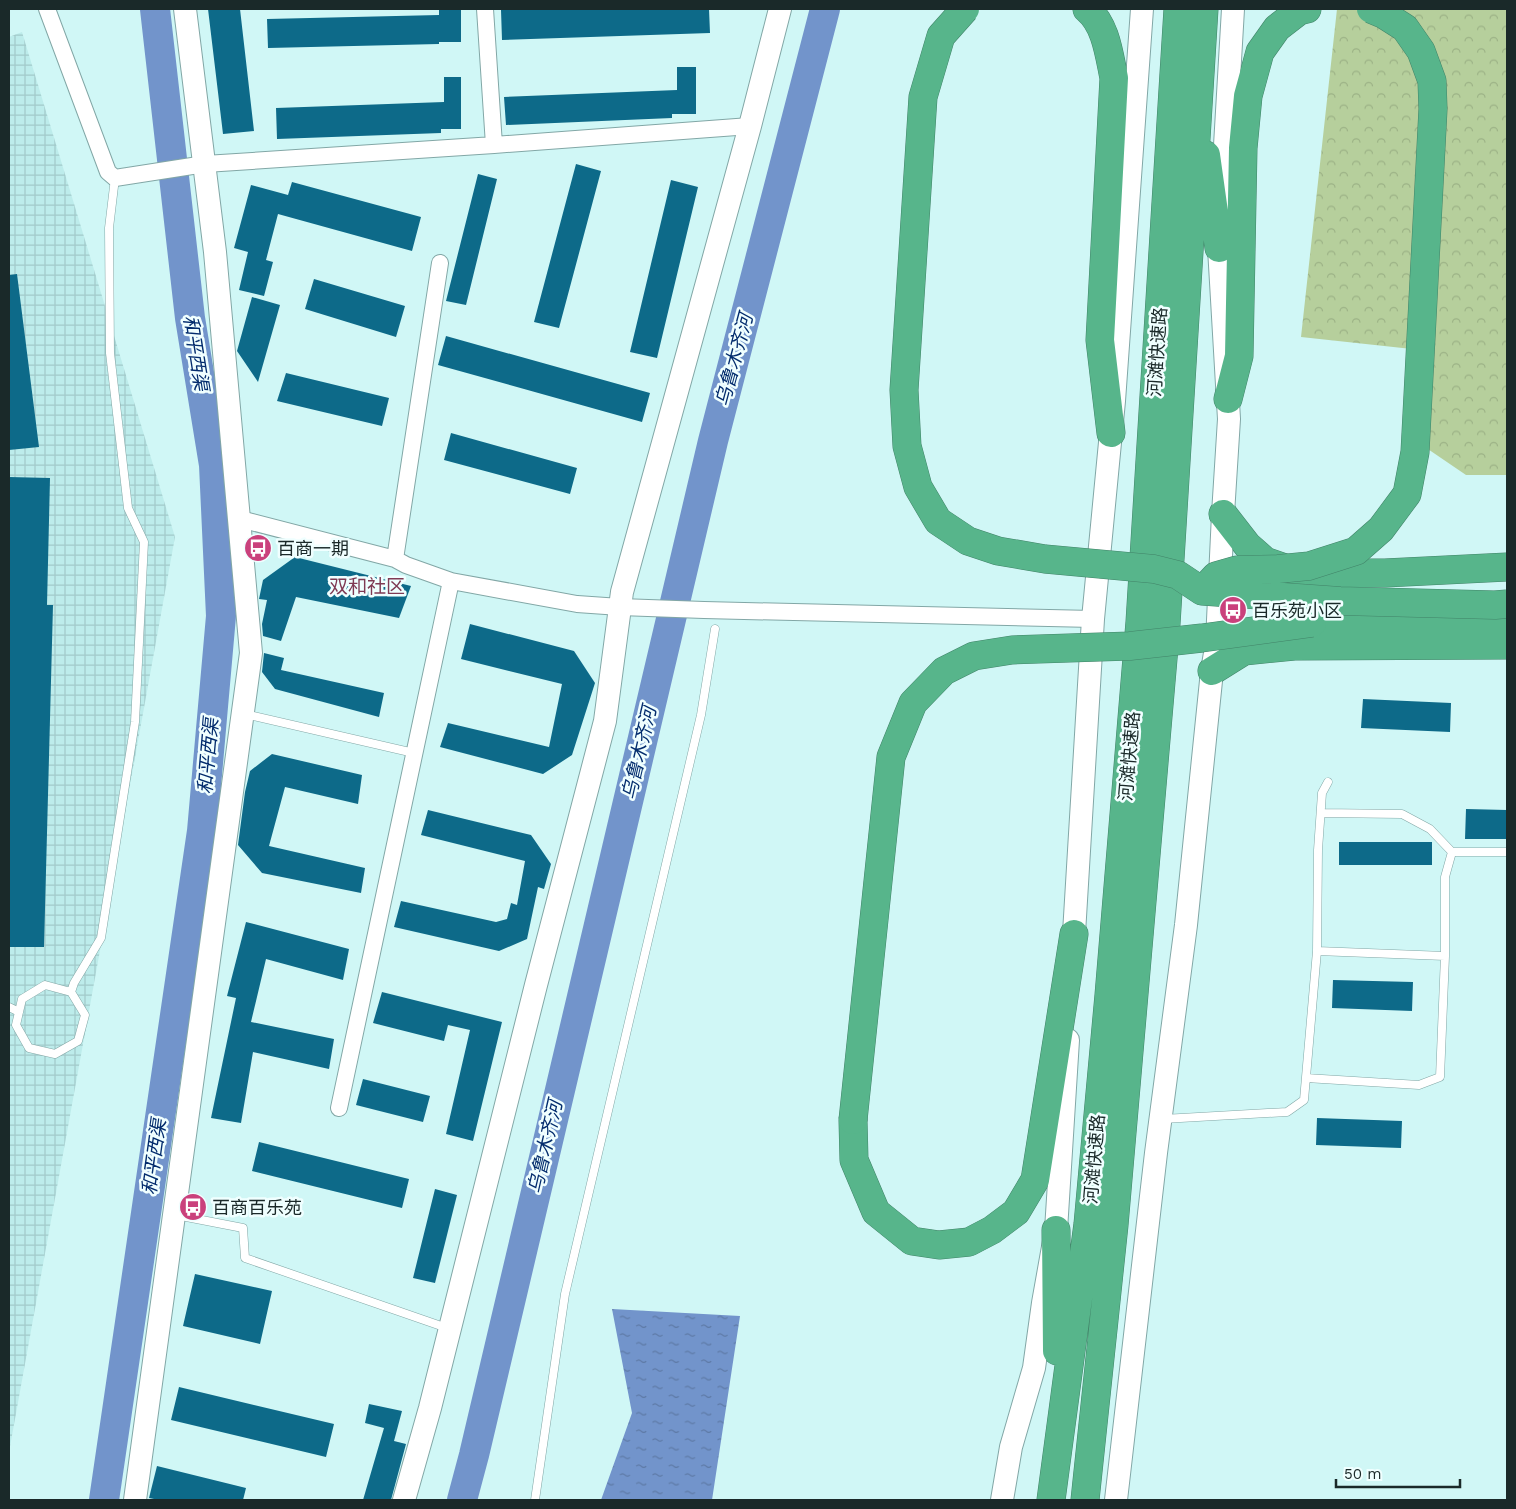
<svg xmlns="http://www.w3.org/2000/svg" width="1516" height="1509" viewBox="0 0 1516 1509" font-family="'Work Sans','Noto Sans SC',sans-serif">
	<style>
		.industrial { fill: url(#industrial-grid) }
		.park { fill: url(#park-crowns) }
		.water { fill: url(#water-ripples) }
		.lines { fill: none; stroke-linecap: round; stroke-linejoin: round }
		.river { stroke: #7294cb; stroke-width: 30 }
		.building { fill: #0d6a89 }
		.lane-casing { stroke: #82a7a6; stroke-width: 9 }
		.street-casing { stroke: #82a7a6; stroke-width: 18 }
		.secondary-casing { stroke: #82a7a6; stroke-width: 24 }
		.highway-casing { stroke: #428469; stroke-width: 29 }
		.lane { stroke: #fff; stroke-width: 8 }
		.street { stroke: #fff; stroke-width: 16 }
		.secondary { stroke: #fff; stroke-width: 22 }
		.highway { stroke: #57b58b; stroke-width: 28 }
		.highway-bridge-casing { stroke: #428469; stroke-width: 29; stroke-linecap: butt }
		.highway-bridge { stroke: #57b58b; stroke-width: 28 }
		.labels { text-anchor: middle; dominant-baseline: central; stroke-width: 5; stroke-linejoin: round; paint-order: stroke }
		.street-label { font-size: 18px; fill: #1a2929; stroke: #f0ffff }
		.poi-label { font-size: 18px; fill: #1a2929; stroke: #f0ffff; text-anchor: start }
		.water-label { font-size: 19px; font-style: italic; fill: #032c6d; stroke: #f0ffff }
		.neighbourhood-label { font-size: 19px; fill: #7f3a54; stroke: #f0ffff }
	</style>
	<defs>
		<pattern id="industrial-grid" width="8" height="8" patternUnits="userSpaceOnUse" patternTransform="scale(1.25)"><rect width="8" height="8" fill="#bdeceb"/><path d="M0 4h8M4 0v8" fill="none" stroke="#a2caca"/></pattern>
		<pattern id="park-crowns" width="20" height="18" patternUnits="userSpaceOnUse" patternTransform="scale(1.25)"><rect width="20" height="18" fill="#b6cf9c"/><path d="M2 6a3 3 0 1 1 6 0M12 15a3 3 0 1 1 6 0" fill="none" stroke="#9cb286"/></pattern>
		<pattern id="water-ripples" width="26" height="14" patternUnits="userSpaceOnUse" patternTransform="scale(1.25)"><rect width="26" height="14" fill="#7294cb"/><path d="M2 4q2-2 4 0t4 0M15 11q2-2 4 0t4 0" fill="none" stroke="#5d79a5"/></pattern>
	</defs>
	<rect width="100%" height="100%" fill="#d0f7f6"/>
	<path class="industrial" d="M22 32 175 537 9 1452V37Z"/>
	<path class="park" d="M1337 9H1507V475H1466L1419 443 1421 350 1301 337Z"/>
	<path class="water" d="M612 1309 740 1316 712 1500H601L632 1413Z"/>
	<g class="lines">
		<path class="river" d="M104 1500 202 831 221 616 214 465 190 318 155 9
			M462 1500 474 1455 713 441 825 9"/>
	</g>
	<path class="building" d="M208 9H240L254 131 223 134Z
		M439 9H461V42H439V44L268 48 267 19 439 15Z
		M527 9H709L710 33 502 40 501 10Z
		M677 67H696V114H672V118L506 125 504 97 677 90Z
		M444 77H461V129H441V133L277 139 276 108 444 102Z
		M576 164 601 171 559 328 534 322Z
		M478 174 497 179 466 305 446 301Z
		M671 180 698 187 657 358 630 352Z
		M292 182 421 217 412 251 278 214 266 260 273 262 264 296 239 290 248 252 234 248 251 185 288 195Z
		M17 274 39 447 9 450V275Z
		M314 279 405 306 396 337 305 309Z
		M252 297 280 305 258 382 237 351Z
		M446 336 650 393 642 422 438 365Z
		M286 373 389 398 382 426 277 401Z
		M451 433 577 468 570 494 444 460Z
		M9 477 50 478 47 605H53L44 947H9Z
		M295 557 411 586 399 618 296 597 281 641 263 636 262 624 267 600 259 599 263 580Z
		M470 624 574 651 595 683 572 755 543 774 440 747 448 723 549 747 562 684 461 659Z
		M264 653 284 658 281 670 384 693 379 717 275 689 262 672Z
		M1363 699 1451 703 1450 732 1361 728Z
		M272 754 362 775 358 804 285 787 269 846 365 868 361 893 262 873 238 845 245 792 250 771Z
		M1466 809 1507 810V839H1465Z
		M428 810 531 835 551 864 544 889 538 887 527 939 499 951 394 927 401 901 496 922 507 919 511 903 517 905 525 861 421 835Z
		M1339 842H1432V865H1339Z
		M246 922 349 949 343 980 266 959 251 1022 334 1039 329 1069 253 1052 241 1123 211 1118 236 998 227 996Z
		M1333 980 1413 982 1412 1011 1332 1008Z
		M382 992 502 1022 473 1141 446 1134 470 1030 448 1025 444 1041 373 1023Z
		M363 1079 430 1096 423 1122 356 1105Z
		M1317 1118 1402 1121 1401 1148 1316 1145Z
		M259 1142 409 1179 402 1208 252 1171Z
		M435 1189 457 1195 435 1283 413 1278Z
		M195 1274 272 1291 260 1344 183 1326Z
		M179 1387 334 1424 326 1457 171 1420Z
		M369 1404 402 1411 394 1441 406 1444 391 1500H363L384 1428 365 1423Z
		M157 1466 246 1488 243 1500H159L149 1498Z"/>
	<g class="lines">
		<g class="lane-casing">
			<path id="lane" d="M245 714 414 753
				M1321 813 1402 814 1430 829 1452 852
				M1317 951 1445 956
				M71 992 45 985 22 999 16 1025 29 1048 55 1054 78 1041 85 1015 71 992 74 983 101 938 135 722 144 542 128 508 110 353 109 228 115 178
				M9 1007 19 1012
				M1306 1078 1419 1085 1440 1077 1445 956V877L1452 852H1507
				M1163 1119 1287 1112 1304 1100 1317 951 1318 850 1322 793 1328 782
				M176 1215 243 1228 245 1258 447 1328
				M535 1500 565 1294 701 715 715 629"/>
		</g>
		<g class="street-casing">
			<path id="street" d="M47 9 108 172 115 178 205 164 494 145 750 126
				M485 9 494 145
				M240 519 395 559 406 565 451 581 577 604 620 607 704 610 1093 619
				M395 559 440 263
				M339 1108 451 581"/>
		</g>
		<g class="secondary-casing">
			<path id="secondary" d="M1073 950 1093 619 1114 401 1142 9
				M135 1500 251 653 215 252 185 9
				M404 1500 430 1408 536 985 605 721 622 592 750 126 780 9
				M1002 1500 1011 1447 1034 1368 1043 1303 1056 1230 1068 1040
				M1116 1500 1156 1153 1186 925 1212 671 1217 641 1223 514 1229 419 1219 248 1233 9"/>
		</g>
		<g class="highway-casing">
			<path id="highway" d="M1087 9C1106 25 1109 54 1114 78L1100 340 1111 433
				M1206 155 1219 248
				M1228 399 1239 356 1243 148 1248 96 1260 52 1277 28 1299 11 1307 9
				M1223 514 1247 545 1265 561 1299 573H1385L1507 567
				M1312 623 1450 627 1507 624
				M1212 671 1244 651 1294 646 1507 645
				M853 1120 854 1160 876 1212 912 1241 939 1245 969 1242 992 1230 1016 1212 1035 1180 1074 934
				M1056 1230 1057 1351
				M1051 1500 1088 1224 1109 995 1140 622 1178 9
				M1085 1500 1114 1225 1166 624 1204 9"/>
		</g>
		<use href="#lane" class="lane"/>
		<use href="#street" class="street"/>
		<use href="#secondary" class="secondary"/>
		<use href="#highway" class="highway"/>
		<g class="highway-bridge-casing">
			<path id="highway-bridge" d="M965 9 941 36 923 97 904 390 907 446 918 487 938 521 968 541 998 551 1045 559 1154 569 1178 575 1202 591 1340 601 1495 605 1507 604
				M1202 591 1216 576 1237 570 1278 569 1309 566 1356 551 1381 529 1407 494 1415 452 1433 109 1432 81 1421 51 1405 28 1383 14 1371 9
				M853 1120 891 757 913 703 944 671 974 656 1012 650 1130 646 1202 638 1312 623"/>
		</g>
		<use href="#highway-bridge" class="highway-bridge"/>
	</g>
	<defs>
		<g id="bus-disc" transform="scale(1.4375)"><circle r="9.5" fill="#ca417c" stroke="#f0ffff"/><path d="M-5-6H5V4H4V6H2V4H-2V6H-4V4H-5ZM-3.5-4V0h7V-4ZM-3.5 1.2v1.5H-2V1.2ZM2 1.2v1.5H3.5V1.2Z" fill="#fff"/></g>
	</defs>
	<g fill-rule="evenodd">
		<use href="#bus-disc" x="258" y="548"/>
		<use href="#bus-disc" x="1233" y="610"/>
		<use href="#bus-disc" x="193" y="1207"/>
	</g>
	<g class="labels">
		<g class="street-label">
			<text transform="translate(1157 352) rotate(-86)">河滩快速路</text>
			<text transform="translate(1129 756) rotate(-85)">河滩快速路</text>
			<text transform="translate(1094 1159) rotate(-85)">河滩快速路</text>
		</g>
		<g class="poi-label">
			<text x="277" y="548">百商一期</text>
			<text x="1252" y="610">百乐苑小区</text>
			<text x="212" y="1207">百商百乐苑</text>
		</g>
		<g class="water-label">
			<text transform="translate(196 353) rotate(81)">和平西渠</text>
			<text transform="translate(734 360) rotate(-75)">乌鲁木齐河</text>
			<text transform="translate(639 753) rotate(-77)">乌鲁木齐河</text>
			<text transform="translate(208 756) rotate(-85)">和平西渠</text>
			<text transform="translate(545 1147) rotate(-77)">乌鲁木齐河</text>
			<text transform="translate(154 1157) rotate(-82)">和平西渠</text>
		</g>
		<g class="neighbourhood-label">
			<text x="367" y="586">双和社区</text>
		</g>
	</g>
	<rect width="1516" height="1509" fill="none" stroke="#1a2929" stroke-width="20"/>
	<path d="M1336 1479v8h124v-8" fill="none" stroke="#1a2929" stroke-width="2.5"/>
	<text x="1344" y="1479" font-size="15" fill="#1a2929" stroke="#f0ffff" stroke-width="4" paint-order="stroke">50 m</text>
</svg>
